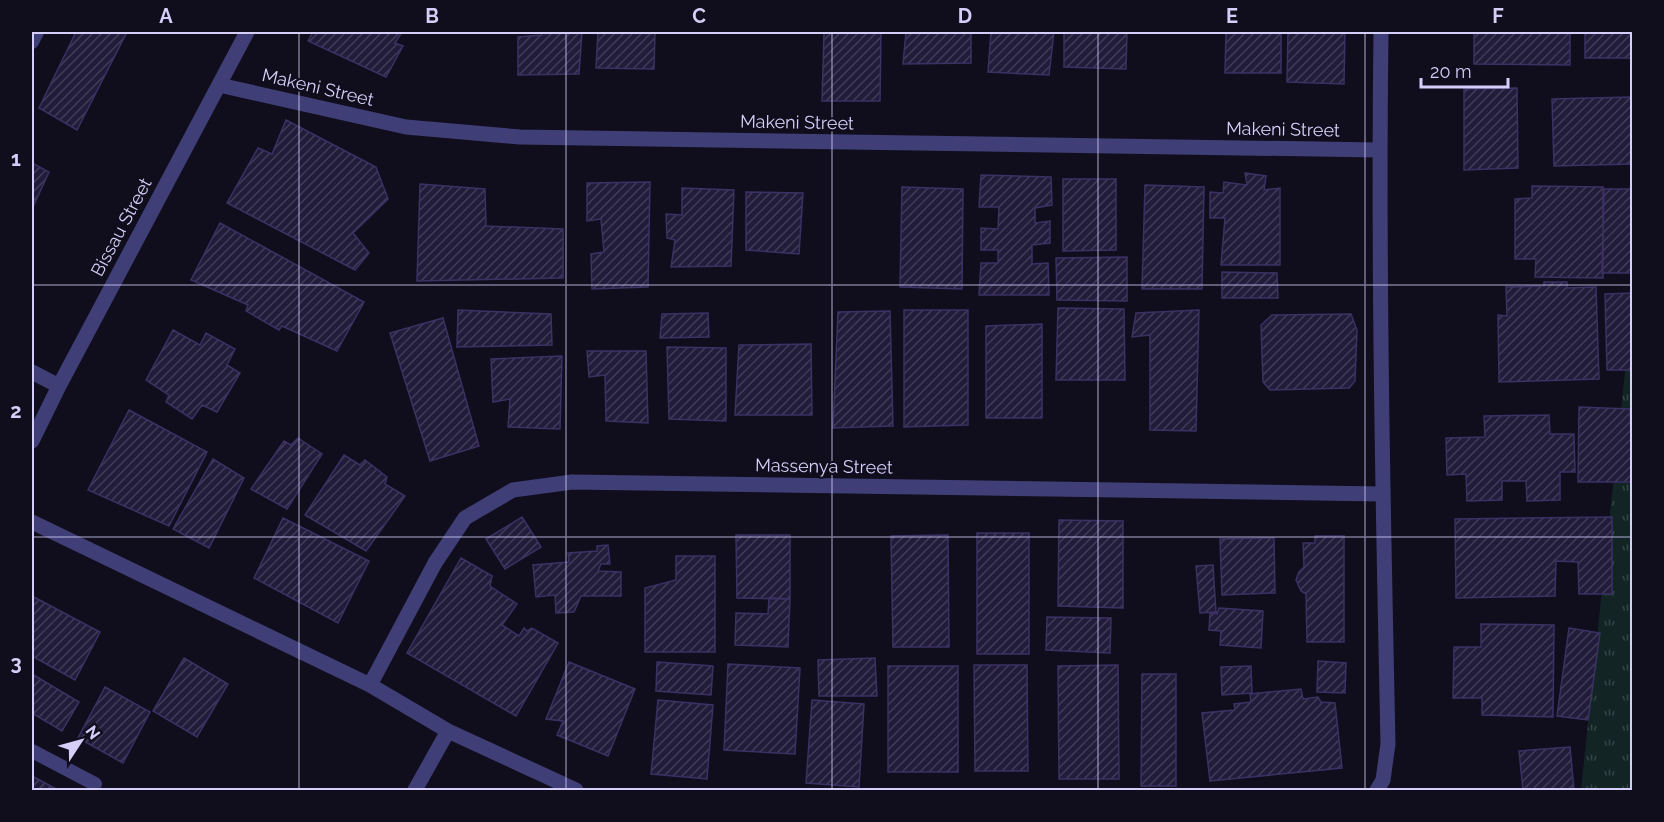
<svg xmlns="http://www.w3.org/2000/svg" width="1664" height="822" viewBox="0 0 1664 822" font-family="Raleway,sans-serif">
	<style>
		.grass { fill: url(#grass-tufts) }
		.building { fill: url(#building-hatch); stroke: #3b3164; stroke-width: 1.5 }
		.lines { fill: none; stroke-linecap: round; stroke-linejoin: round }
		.lane { stroke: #403e76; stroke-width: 14 }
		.street { stroke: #403e76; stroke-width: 15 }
		.grid { fill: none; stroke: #d4cef9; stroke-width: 1.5; stroke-opacity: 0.55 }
		.labels { text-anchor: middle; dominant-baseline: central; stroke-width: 4.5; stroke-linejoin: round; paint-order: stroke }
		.street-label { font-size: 18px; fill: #d4cef9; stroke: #100e1c }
		.neatline { fill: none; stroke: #d4cef9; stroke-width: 2 }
		.grid-label { font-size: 20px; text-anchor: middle; font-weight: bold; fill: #d4cef9 }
	</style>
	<defs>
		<pattern id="grass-tufts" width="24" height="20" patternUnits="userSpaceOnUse" patternTransform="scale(1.5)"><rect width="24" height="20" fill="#122524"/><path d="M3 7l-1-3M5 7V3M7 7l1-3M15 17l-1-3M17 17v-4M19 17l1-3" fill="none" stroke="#344345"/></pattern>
		<pattern id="building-hatch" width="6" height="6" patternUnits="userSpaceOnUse" patternTransform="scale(1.5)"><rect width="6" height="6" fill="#221c3b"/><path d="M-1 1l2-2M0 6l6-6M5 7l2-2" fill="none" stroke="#413c58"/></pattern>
	</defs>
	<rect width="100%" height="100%" fill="#100e1c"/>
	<path class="grass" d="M1632 305V790H1581Z"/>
	<path class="building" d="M76 32H127L77 130 39 108Z
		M313 32H402L395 43 403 46 386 77 308 41Z
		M542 32H582L579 74 518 75V37L542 35Z
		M598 32H655L654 69 596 68Z
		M824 32H881L880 101H822Z
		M906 32H971V63L903 64Z
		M991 32H1054L1049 75 988 72Z
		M1064 32H1127L1126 69 1064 67Z
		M1226 32H1281V73H1225Z
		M1288 32H1345L1344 84 1287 82Z
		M1474 32H1570V65L1474 64Z
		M1585 32H1632V58H1585Z
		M1517 88 1518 168 1464 170V89Z
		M1632 97V164L1554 166 1552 99Z
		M286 120 376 167 388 199 353 233 369 253 355 270 227 203 258 148 272 154Z
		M32 163 49 172 32 209Z
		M1245 173 1266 176 1264 190 1280 188V265H1221L1225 218H1210V192L1223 193 1224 182 1247 185Z
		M981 175 1051 177 1052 205 1035 208V223L1050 221V243L1032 245V264L1048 263 1049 295H979L981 263H998V250H981V228L998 229 999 207H979Z
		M1063 179H1116V250L1063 251Z
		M650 182 648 287 592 289 591 254 604 252 601 219 587 221V183Z
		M420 184 485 189 486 226 563 229V278L417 281Z
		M1145 185 1204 187 1202 289H1142Z
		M1532 186 1603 187V278L1535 277 1536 259H1515V199L1532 198Z
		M902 187 963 189 962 289 900 287Z
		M682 188 734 190 731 266 671 267 675 240 667 238 666 214 682 215Z
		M1604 189H1631L1632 273H1602Z
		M746 192 803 193 799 254 746 250Z
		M220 223 364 302 337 351 282 326 279 330 246 311 248 305 191 280Z
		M1127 257V301L1057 300 1056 258Z
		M1222 272 1277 273 1278 298H1222Z
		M1544 282H1567V288L1596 287 1599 379 1499 382 1498 315 1507 316 1506 287 1544 286Z
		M1632 293V370H1607L1605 294Z
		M1058 308 1124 309 1125 380H1056Z
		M458 310 551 314 552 345 457 347Z
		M904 310H968V425L904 427Z
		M1199 310 1196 431 1150 430V335L1132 337 1136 313Z
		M890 311 893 426 833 428 838 312Z
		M708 313 709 337 660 338 662 314Z
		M1351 314 1357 330 1355 381 1349 388 1270 390 1263 382 1261 325 1272 315Z
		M443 318 479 446 430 461 390 333Z
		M1042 324V418H986V326Z
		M173 330 200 345 206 333 235 349 227 365 240 373 217 412 202 405 192 419 166 402 169 395 146 380Z
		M811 344 812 415H735L739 345Z
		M667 347 726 348V421L669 419Z
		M587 351H646L648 423 606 421 605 375 589 377Z
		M562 356 560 429 508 427 510 399 493 402 491 359Z
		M1579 407 1630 409 1632 482H1578Z
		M129 410 207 452 169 526 88 490Z
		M1549 415 1550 434H1574L1575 472H1560V500L1527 501 1526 481H1502V500L1467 501 1466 474 1447 475 1446 438 1485 437 1484 416Z
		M298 438 322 454 287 509 251 489 284 441 291 445Z
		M344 455 360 465 365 460 387 477 385 484 405 496 366 551 305 515Z
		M213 459 244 478 209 548 173 529Z
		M522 517 541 547 505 569 486 539Z
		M1612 517V594H1579L1578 562 1556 561 1555 596 1456 598 1455 519Z
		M283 518 369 561 338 623 254 578Z
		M1059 520 1123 521V608L1058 606Z
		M977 533H1029V654H977Z
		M736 535H790V599L737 598Z
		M948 535 949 647H893L891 536Z
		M1315 536H1344V642H1307L1306 594 1301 591 1296 580 1299 572 1304 567 1303 543H1315Z
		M1274 538 1275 593 1222 595 1220 539Z
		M608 545 610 564H601L598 571 621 572V596H581L574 612 556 613 555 595 536 597 533 565 569 562 568 553 597 551V546Z
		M676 556H715V652H645V588L676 580Z
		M461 558 492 576 490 586 517 604 502 625 519 636 524 628 527 631 532 628 558 643 516 716 407 653Z
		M1213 565 1216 612 1200 613 1196 566Z
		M32 596 100 632 75 680 32 656Z
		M769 598 790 599 788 647 735 645 736 613 768 614Z
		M1219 608 1263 611 1261 648 1220 645 1221 631 1209 630 1210 613 1217 614Z
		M1047 617 1111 618 1110 653 1046 650Z
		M1481 624 1554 625 1553 717 1482 715V698H1453L1454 647H1481Z
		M1569 628 1600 633 1588 720 1557 716Z
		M184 658 228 684 197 737 153 711Z
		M875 658 877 696H819L818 660Z
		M1318 661 1346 663 1345 693 1317 692Z
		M569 662 635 689 608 756 557 735 563 721 546 719Z
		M657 662 713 666 711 695 656 691Z
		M728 664 800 668 795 754 724 750Z
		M974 665H1027L1028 771H975Z
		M1118 665 1119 779H1059L1058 666Z
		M888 666H958V772H888Z
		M1251 666 1252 693 1222 695 1221 667Z
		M32 674 79 702 62 731 32 713Z
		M1142 674H1176V786H1141Z
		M105 687 150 712 123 763 78 738Z
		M1301 689 1303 699 1318 697 1321 702 1335 703 1342 768 1210 781 1202 713 1235 710 1234 704 1251 702 1250 694Z
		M658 700 713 705 707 779 651 774Z
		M812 700 864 704 859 787 806 783Z
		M1570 747 1574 790H1523L1519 751Z
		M32 776 58 790H32Z"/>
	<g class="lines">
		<path class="lane" d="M32 42 37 32
			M32 751 95 784"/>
		<path class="street" d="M219 85 406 127 520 137 1379 150
			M32 372 59 386
			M32 441 59 386 247 32
			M32 522 370 685 448 731 576 790
			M370 685 435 563 465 518 513 490 572 482 1382 494
			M415 790 448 731
			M1377 790 1383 780 1388 744C1383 507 1378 269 1381 32"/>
	</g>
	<path class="grid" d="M299 32V790M566 32V790M832 32V790M1098 32V790M1365 32V790M32 285H1632M32 537H1632"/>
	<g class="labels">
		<g class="street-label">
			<text transform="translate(318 87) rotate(13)">Makeni Street</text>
			<text transform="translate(797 122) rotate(1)">Makeni Street</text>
			<text transform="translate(1283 129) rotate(1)">Makeni Street</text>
			<text transform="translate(121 227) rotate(-62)">Bissau Street</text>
			<text transform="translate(824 466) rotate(1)">Massenya Street</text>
		</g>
	</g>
	<rect width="1664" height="822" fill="none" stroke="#100e1c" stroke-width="66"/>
	<g transform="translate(81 741) rotate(54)" stroke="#100e1c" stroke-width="4.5" paint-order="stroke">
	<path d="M0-4.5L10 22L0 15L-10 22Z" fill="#d4cef9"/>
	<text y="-9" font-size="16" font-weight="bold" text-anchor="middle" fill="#d4cef9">N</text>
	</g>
	<path d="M1421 78v9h87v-9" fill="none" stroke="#d4cef9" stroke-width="3"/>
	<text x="1430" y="78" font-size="18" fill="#d4cef9" stroke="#100e1c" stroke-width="4.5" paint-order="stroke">20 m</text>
	<rect x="33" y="33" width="1598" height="756" class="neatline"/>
	<g class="grid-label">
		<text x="166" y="23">A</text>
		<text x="432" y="23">B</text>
		<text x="699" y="23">C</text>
		<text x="965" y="23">D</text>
		<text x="1232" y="23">E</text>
		<text x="1498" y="23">F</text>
		<text x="16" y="166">1</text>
		<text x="16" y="418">2</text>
		<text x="16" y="670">3</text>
	</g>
</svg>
